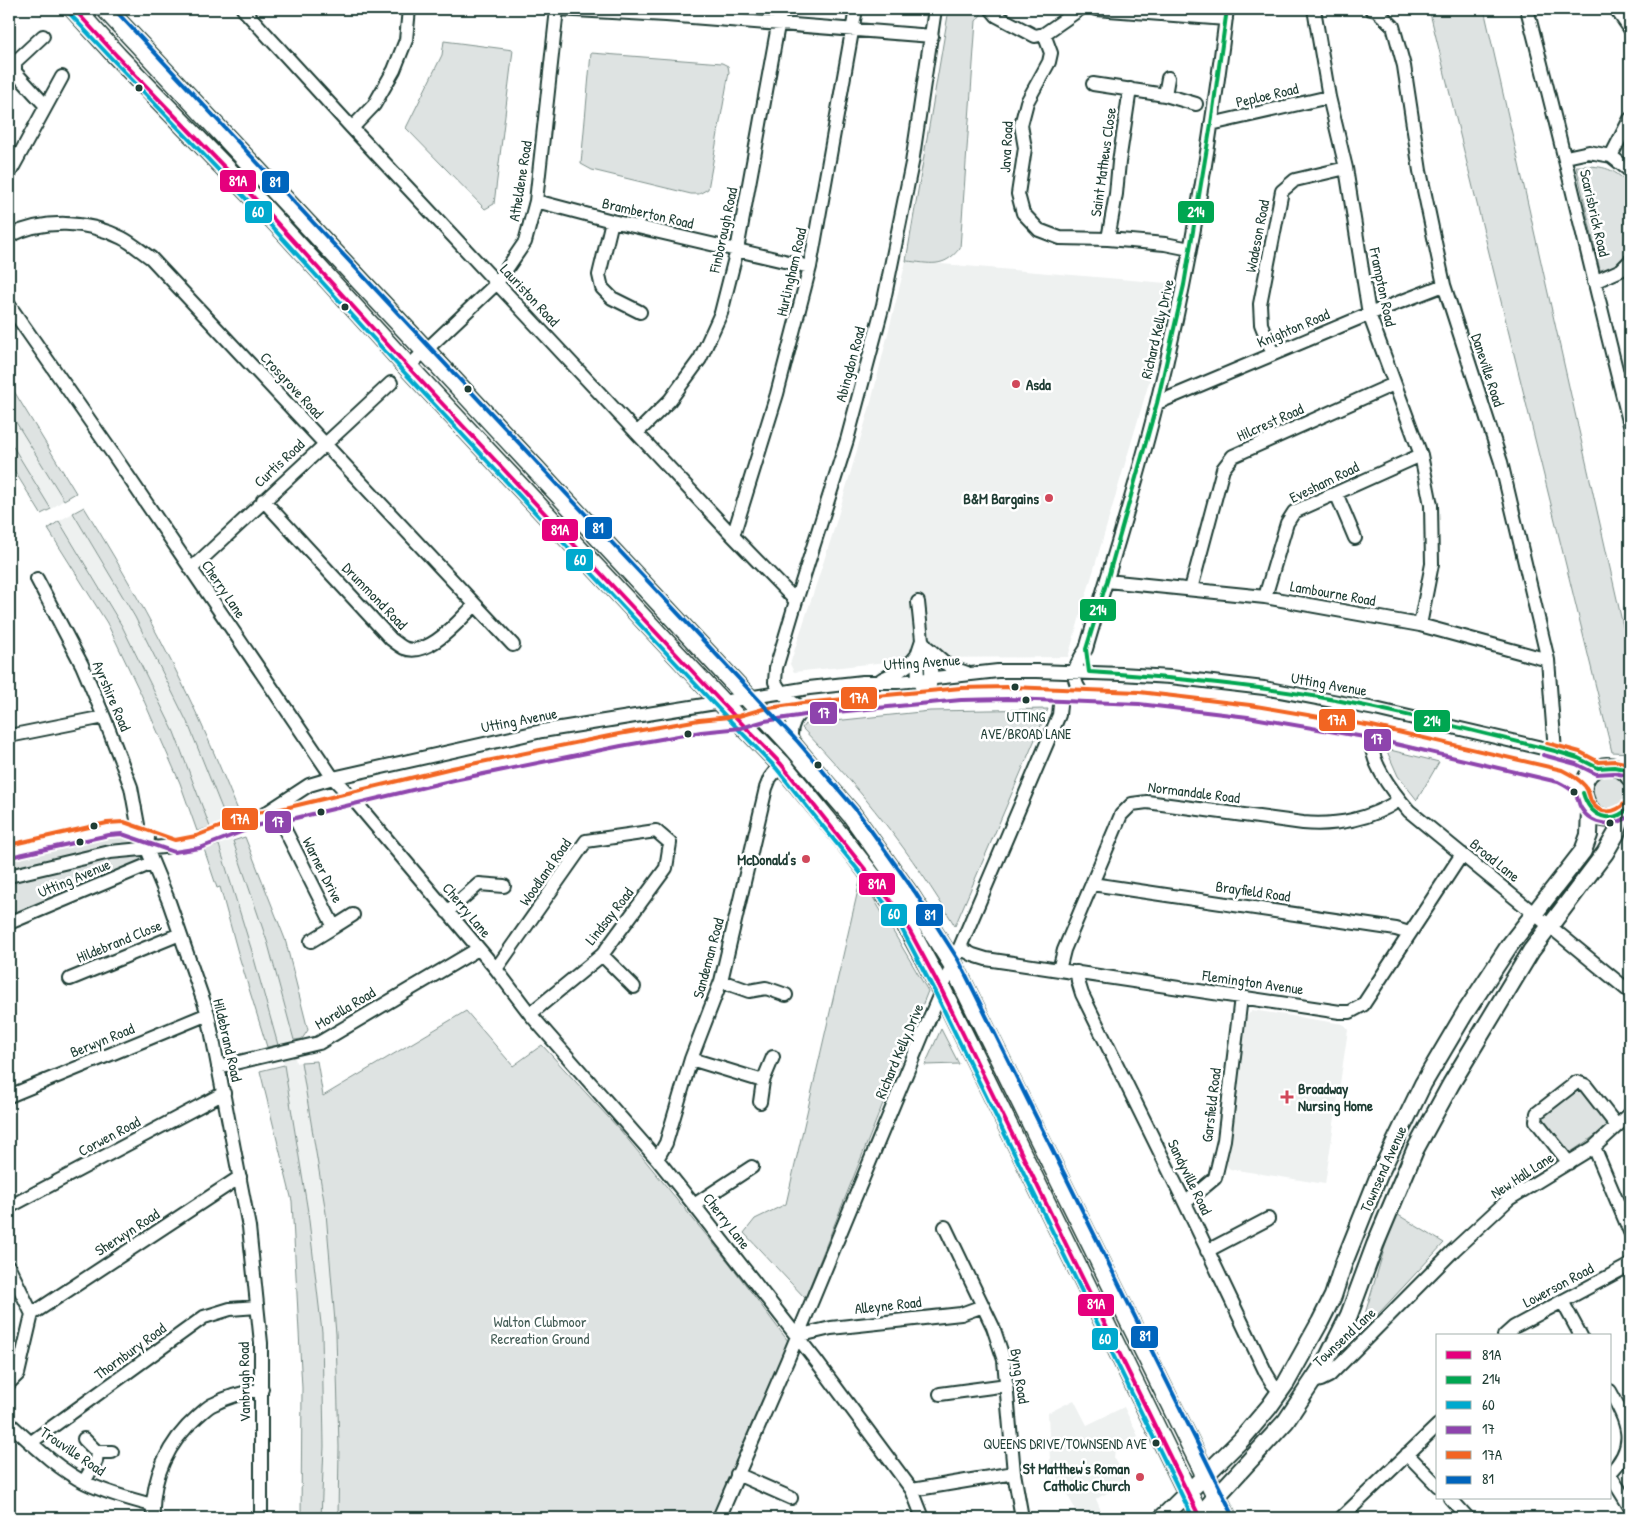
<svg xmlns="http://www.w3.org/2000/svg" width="1639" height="1527" viewBox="0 0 1639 1527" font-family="'Patrick Hand',sans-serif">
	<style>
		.built { fill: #eef1f0 }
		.green { fill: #dee3e2; stroke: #7e908b }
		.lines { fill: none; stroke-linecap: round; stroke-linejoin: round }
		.minor-casing { stroke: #1f3d34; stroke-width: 16 }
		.major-casing { stroke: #1f3d34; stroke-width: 20 }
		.highway-casing { stroke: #1f3d34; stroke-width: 22 }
		.minor { stroke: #fff; stroke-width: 12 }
		.major { stroke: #fff; stroke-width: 16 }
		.highway { stroke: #fff; stroke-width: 19 }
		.bus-1-casing { stroke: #fff; stroke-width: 8 }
		.bus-2-casing { stroke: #fff; stroke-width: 8 }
		.bus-3-casing { stroke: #fff; stroke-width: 8 }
		.bus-4-casing { stroke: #fff; stroke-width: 8 }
		.bus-5-casing { stroke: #fff; stroke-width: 8 }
		.bus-6-casing { stroke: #fff; stroke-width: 8 }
		.bus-1 { stroke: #e5007d; stroke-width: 4 }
		.bus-2 { stroke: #00a651; stroke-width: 4 }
		.bus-3 { stroke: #00a9ce; stroke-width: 4 }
		.bus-4 { stroke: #8e44ad; stroke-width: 4 }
		.bus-5 { stroke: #f26522; stroke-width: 4 }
		.bus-6 { stroke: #0065bd; stroke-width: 4 }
		.bus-dot { fill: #1f3d34; stroke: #fff; stroke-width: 2 }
		.poi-dot { fill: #d1495b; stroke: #fff; stroke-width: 2 }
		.labels { text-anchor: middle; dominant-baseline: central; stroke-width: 5; stroke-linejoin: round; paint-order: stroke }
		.bus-label { font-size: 14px; fill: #1f3d34; stroke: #fff }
		.street-label { font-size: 15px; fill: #1f3d34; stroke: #fff }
		.poi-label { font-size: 15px; font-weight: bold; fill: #1f3d34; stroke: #fff; text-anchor: end }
		.park-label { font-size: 15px; fill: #455e57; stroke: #fff }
		.line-badge { stroke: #fff; stroke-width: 2 }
		.badge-label { font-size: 14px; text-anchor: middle; font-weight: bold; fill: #fff }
	</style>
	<rect width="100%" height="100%" fill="#fff"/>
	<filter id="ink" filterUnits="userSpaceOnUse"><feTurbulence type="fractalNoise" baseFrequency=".02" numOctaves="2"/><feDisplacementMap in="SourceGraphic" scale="10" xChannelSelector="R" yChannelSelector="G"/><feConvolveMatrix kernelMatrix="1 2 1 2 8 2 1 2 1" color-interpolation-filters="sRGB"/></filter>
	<g filter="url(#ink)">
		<path class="built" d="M906 261 1178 284 1068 657 924 658 794 672 790 664 832 536 870 406Z
			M9 411 64 500 51 509 9 440Z
			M73 513 135 617 189 726 227 821 225 822 226 824 213 828 212 826 210 827 174 732 122 626 59 521Z
			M231 839 233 841 268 944 294 1040 291 1041 292 1042 278 1045 251 948 219 843Z
			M1252 1010 1343 1024 1348 1030 1325 1184 1230 1169 1226 1165 1247 1016Z
			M295 1056 296 1063 301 1062 326 1213 336 1334 339 1447 338 1518H321L324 1446 322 1332 308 1212 283 1059Z
			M1074 1400 1087 1425 1124 1407 1138 1436 1115 1446 1114 1459 1126 1480 1112 1487 1113 1490 1096 1499 1104 1518H1080L1050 1462 1048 1413Z"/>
		<path class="green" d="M949 9H983L984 11 976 21 960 248C943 269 931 263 906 261Z
			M1429 9H1484L1630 657V753L1612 752Z
			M444 41 513 50 494 204 485 209 406 128 442 55Z
			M591 53 722 63 728 66 729 72 708 189 699 194H691L592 170 581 164Z
			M1576 166C1602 166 1611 166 1630 185V251C1623 263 1613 267 1600 270Z
			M9 383 76 493 64 500 9 411Z
			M9 440 51 509 41 514 9 462Z
			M84 507C127 576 166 647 200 721 214 752 227 784 240 815L227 821 189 726 135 617 73 513Z
			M59 521 122 626 174 732 210 827 197 831 180 783 141 694 107 623 48 529Z
			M1048 709 955 926C913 855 860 788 802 728L805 724 930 711Z
			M1386 749 1439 762 1417 800 1398 776Z
			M1592 791a17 17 0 1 1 34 0a17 17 0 1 1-34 0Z
			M108 829 148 837 174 846 148 849 152 863 9 923V851Z
			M245 837 285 939 308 1030 302 1039 294 1040 268 944 233 841Z
			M219 845 251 948 278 1045 267 1047 238 953 220 887 217 888 204 849Z
			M861 877 928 991 805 1298 744 1233 755 1219 786 1204Z
			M466 1011 513 1066 542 1045 621 1131 730 1264 788 1341 712 1518H338L339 1447 336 1334 326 1213 301 1062 317 1061 323 1096Z
			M941 1029 959 1064 925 1065Z
			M284 1065 308 1212 322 1332 324 1446 321 1518H301L302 1388 292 1201 260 1071Z
			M1575 1089 1581 1091 1609 1126 1568 1154 1544 1120 1545 1112Z
			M1395 1213 1444 1243 1367 1326 1362 1324Z"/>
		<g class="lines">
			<g class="minor-casing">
				<path id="minor" d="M243 9 352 128 733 536 796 601
					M557 9 666 15 932 36
					M991 9 997 16 1035 36 1044 34 1080 9
					M1096 9 1226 19
					M1314 9 1329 97 1346 168 1369 314 1421 455 1431 505 1432 564 1420 625
					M1371 9 1376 10 1393 26 1404 66 1420 171 1444 285 1501 462 1548 660 1555 751
					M1527 9C1563 147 1595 287 1630 425
					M1616 9 1630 29
					M80 16 95 9
					M1044 34 1051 53 1049 62 1027 102 1021 125 1025 148 1018 194 1023 213 1039 230 1060 238 1108 239 1165 244 1190 249
					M43 36 15 62V72L46 106
					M1093 84 1165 95 1196 104
					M1165 95 1168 78
					M1211 124 1329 97
					M352 128 374 105 394 70 406 40 409 9
					M1611 156 1630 119
					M1566 157 1589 152 1611 156 1630 171
					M9 174 62 77
					M536 201 612 221 810 267
					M612 221 599 275 602 288 612 298 640 312
					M9 236C44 219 87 220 122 238 132 243 142 252 151 258L513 645
					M1108 239 1116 194 1119 162 1130 89
					M1594 282 1621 270 1630 261
					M9 305 113 454 333 778 353 799 496 969 530 1014 657 1159 694 1205 817 1362 912 1490 923 1518
					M1273 354 1261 324 1260 304 1282 191 1295 180 1346 168
					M408 367 497 283 525 242 536 201 557 9
					M1157 403 1369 314 1444 285
					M637 433 670 400 700 359 721 313 737 250 781 9
					M1336 493 1355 538
					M263 500 391 639C395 642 400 646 404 648 429 658 459 620 475 605
					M733 536 777 394 810 267 856 9
					M191 569 391 383
					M37 579 82 665 104 717 131 787 138 825 137 832
					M1107 581 1265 597 1420 625 1548 660
					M1191 589 1223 469 1233 456 1394 384
					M1265 597 1287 523 1294 512 1421 455
					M918 602 922 640 917 655 918 680 921 686
					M922 640C930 651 933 671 930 685
					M928 648 950 667 967 673
					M882 679C896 673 908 668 917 655
					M1084 696C1069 677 1073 668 1086 649 1110 567 1137 485 1157 402 1189 273 1211 141 1227 9
					M1371 732C1368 761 1391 790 1409 811L1630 992
					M9 736 104 717
					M793 746C788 731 792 719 804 709L790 701 781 692 775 682 776 668 796 601 847 440 883 305 912 163 935 9
					M275 810 334 927 353 915
					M261 818 353 799 453 774 620 740 700 726 740 722 764 715 804 709 961 694 1008 693 1139 698 1249 711 1371 732 1560 776 1574 784 1583 793
					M148 837 147 849 169 902 208 1014 249 1227 261 1343V1518
					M9 851 108 829 123 828 144 835
					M9 876 110 852 174 846 198 842 257 819 309 785 333 778 542 731 809 688 863 682H899L998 671H1037L1121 674 1170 677 1264 688 1375 709 1555 751 1578 758 1598 768
					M1092 884 1396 929 1409 933
					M447 912 479 884 504 886
					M9 923 152 863
					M311 941 334 927
					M960 948 973 955 986 959 1340 1012H1350L1363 1005 1462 854
					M602 955 634 987
					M496 969 586 841 656 831 670 843 666 868 602 955 530 1014
					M1059 970 1064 950 1121 815 1132 804 1147 802 1303 823C1336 826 1372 819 1399 800
					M1077 972 1078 981 1082 994 1185 1203 1266 1373 1272 1383 1280 1392
					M70 979 180 934
					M721 981 749 991 766 988 786 995
					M691 1059 763 1081 773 1057
					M218 1067 319 1043 478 949
					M9 1096 208 1014
					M760 1102 763 1081
					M1594 1147 1630 1232
					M657 1159 666 1143 691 1059 721 981 766 788 770 778 781 764
					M1569 1163 1536 1121 1537 1113 1577 1082 1585 1085 1617 1126
					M1185 1203 1215 1178 1224 1140 1241 997
					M694 1205 752 1167
					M9 1207 224 1093
					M945 1227 993 1327 1004 1360 1014 1473 1021 1512
					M1207 1251 1268 1219
					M9 1267 32 1314 18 1374 9 1383
					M1562 1301 1581 1336
					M32 1314 240 1177
					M797 1336 831 1328 961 1314 983 1306
					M1504 1336 1514 1327 1630 1265
					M1313 1382 1321 1380 1329 1376 1454 1250 1509 1199 1594 1147 1630 1114
					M1610 1391C1627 1422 1639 1444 1610 1473
					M940 1394 1007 1385
					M9 1423C31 1443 59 1470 86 1483 107 1493 129 1499 152 1505
					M84 1439 97 1452 96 1461 84 1482
					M30 1443 204 1317 230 1309 257 1307
					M97 1452H112
					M1407 1454 1438 1486
					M737 1474 791 1498
					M1610 1475 1630 1507
					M912 1490 1014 1473
					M1450 1498 1468 1518
					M153 1518C151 1478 168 1442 198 1416 203 1412 208 1406 214 1404 229 1396 245 1392 262 1389
					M719 1518 787 1361 922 1036 1059 715 1061 695
					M1341 1518 1438 1425"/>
			</g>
			<g class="major-casing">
				<path id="major" d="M1629 809C1591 845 1561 770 1607 766 1616 766 1625 770 1630 778
					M1162 1518 1241 1440 1269 1407 1286 1383 1320 1322 1333 1296 1343 1265 1379 1175 1423 1084 1465 1013 1509 946 1583 851 1589 835 1590 810
					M1197 1518 1286 1421 1326 1361 1349 1315 1375 1245 1415 1150 1451 1084 1531 951 1605 853 1616 834 1623 814"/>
			</g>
			<g class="highway-casing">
				<path id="highway" d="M74 9 117 56 258 202 408 367 721 702 781 764 840 836 900 913 942 991 1200 1518
					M106 9 425 350 793 746 852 815 910 896 953 964 1227 1518"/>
			</g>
			<use href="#minor" class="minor"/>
			<use href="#major" class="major"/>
			<use href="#highway" class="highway"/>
			<g class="bus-1-casing">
				<path id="bus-1" d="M74 9 117 56 258 202 408 367 721 702 781 764 900 913 942 991 1200 1518"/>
			</g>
			<g class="bus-2-casing">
				<path id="bus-2" d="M1227 9 1211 124 1184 285 1157 403 1107 581 1086 649 1089 672C1166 677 1243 684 1319 697 1398 711 1477 732 1555 751L1578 758 1598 768 1614 767 1630 770
					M1583 793C1590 817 1611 826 1630 807"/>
			</g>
			<g class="bus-3-casing">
				<path id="bus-3" d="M69 13 113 60 253 206 403 371 716 706 776 768 895 916 936 994 1193 1518"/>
			</g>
			<g class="bus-4-casing">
				<path id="bus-4" d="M1543 755 1576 764 1596 774 1614 773 1629 776
					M10 857 109 835 122 834 174 852 200 848 259 825 279 822 454 780 621 746 701 732 741 728 765 721 805 715 961 700 1008 699 1139 704 1248 717 1370 738 1558 782C1564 785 1570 788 1575 793 1578 797 1578 803 1581 808 1592 827 1614 827 1630 816"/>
			</g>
			<g class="bus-5-casing">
				<path id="bus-5" d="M1547 743 1580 752 1599 762 1615 761 1630 764
					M9 845 107 823 124 822 175 840 196 836 255 813 277 810 452 768 619 734 699 720 739 716 763 709 803 703 961 688 1008 687 1139 692 1250 705 1372 726 1562 770C1570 774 1579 779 1585 786 1589 791 1589 796 1591 801 1599 816 1616 813 1625 803"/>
			</g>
			<g class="bus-6-casing">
				<path id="bus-6" d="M114 9 798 742 857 811 915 892 959 961 1233 1515"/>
			</g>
			<use href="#bus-1" class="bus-1"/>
			<use href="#bus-2" class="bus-2"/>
			<use href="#bus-3" class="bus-3"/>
			<use href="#bus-4" class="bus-4"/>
			<use href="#bus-5" class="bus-5"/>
			<use href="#bus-6" class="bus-6"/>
		</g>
	</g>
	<g class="bus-dot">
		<circle cx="139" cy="88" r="4.5"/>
		<circle cx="345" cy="307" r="4.5"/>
		<circle cx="468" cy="389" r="4.5"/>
		<circle cx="1015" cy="687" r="4.5"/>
		<circle cx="1026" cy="700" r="4.5"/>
		<circle cx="688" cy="734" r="4.5"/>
		<circle cx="818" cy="765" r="4.5"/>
		<circle cx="1574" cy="792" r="4.5"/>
		<circle cx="321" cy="812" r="4.5"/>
		<circle cx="1610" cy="823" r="4.5"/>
		<circle cx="94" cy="826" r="4.5"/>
		<circle cx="80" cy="842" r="4.5"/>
		<circle cx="1156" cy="1443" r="4.5"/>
	</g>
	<g class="poi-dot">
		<circle cx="1016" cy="384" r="5"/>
		<circle cx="1049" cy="498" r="5"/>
		<circle cx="806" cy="859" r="5"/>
		<path d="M1284.5 1089.5h5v5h5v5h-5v5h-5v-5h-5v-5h5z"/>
		<circle cx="1140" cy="1477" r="5"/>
	</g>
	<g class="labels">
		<g class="bus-label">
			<text x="1026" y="716">UTTING<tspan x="1026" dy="17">AVE/BROAD LANE</tspan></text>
			<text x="1147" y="1443" text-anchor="end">QUEENS DRIVE/TOWNSEND AVE</text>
		</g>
		<g class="street-label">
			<text transform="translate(1267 95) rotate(-13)">Peploe Road</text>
			<text transform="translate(1006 147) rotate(-87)">Java Road</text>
			<text transform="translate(1103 162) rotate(-82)">Saint Mathews Close</text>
			<text transform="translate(520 181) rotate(-81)">Atheldene Road</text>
			<text transform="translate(648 213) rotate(13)">Bramberton Road</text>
			<text transform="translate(1595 213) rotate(77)">Scarisbrick Road</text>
			<text transform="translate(723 230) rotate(-78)">Finborough Road</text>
			<text transform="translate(1257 236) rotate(-79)">Wadeson Road</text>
			<text transform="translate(791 272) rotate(-77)">Hurlingham Road</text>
			<text transform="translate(1383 287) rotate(78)">Frampton Road</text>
			<text transform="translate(530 295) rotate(47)">Lauriston Road</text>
			<text transform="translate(1293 328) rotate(-23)">Knighton Road</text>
			<text transform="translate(1157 329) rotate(-77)">Richard Kelly Drive</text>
			<text transform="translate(850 364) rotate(-75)">Abingdon Road</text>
			<text transform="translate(1488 370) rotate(72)">Daneville Road</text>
			<text transform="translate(292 385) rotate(47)">Crosgrove Road</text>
			<text transform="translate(1270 422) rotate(-24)">Hilcrest Road</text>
			<text transform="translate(279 463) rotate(-43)">Curtis Road</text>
			<text transform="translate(1324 482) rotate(-26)">Evesham Road</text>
			<text transform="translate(224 589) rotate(56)">Cherry Lane</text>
			<text transform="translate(1333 593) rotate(10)">Lambourne Road</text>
			<text transform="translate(375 596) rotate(46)">Drummond Road</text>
			<text transform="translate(922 662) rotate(-4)">Utting Avenue</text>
			<text transform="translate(1329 684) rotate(10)">Utting Avenue</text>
			<text transform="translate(112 696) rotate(67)">Ayrshire Road</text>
			<text transform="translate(519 720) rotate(-11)">Utting Avenue</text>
			<text transform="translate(1194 792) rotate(7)">Normandale Road</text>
			<text transform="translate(1495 860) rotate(39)">Broad Lane</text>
			<text transform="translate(323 870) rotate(63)">Warner Drive</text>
			<text transform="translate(545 872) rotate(-55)">Woodland Road</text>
			<text transform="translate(74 878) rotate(-23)">Utting Avenue</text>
			<text transform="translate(1253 891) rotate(8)">Brayfield Road</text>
			<text transform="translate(467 910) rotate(50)">Cherry Lane</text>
			<text transform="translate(609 916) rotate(-52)">Lindsay Road</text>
			<text transform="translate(119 941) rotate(-22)">Hildebrand Close</text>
			<text transform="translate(708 958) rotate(-75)">Sandeman Road</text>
			<text transform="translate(1253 982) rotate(8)">Flemington Avenue</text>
			<text transform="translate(345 1008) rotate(-31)">Morella Road</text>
			<text transform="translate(102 1040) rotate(-22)">Berwyn Road</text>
			<text transform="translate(228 1040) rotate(77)">Hildebrand Road</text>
			<text transform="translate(899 1051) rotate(-67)">Richard Kelly Drive</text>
			<text transform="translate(1211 1105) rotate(-83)">Garsfield Road</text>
			<text transform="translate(109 1136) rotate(-28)">Corwen Road</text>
			<text transform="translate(1383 1169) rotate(-66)">Townsend Avenue</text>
			<text transform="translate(1522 1175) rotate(-33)">New Hall Lane</text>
			<text transform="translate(1190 1177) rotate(64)">Sandyville Road</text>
			<text transform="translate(727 1221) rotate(52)">Cherry Lane</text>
			<text transform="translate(127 1232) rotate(-33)">Sherwyn Road</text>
			<text transform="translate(1558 1285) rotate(-28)">Lowerson Road</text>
			<text transform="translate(888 1305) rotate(-6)">Alleyne Road</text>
			<text transform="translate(1344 1337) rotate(-43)">Townsend Lane</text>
			<text transform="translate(130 1351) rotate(-36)">Thornbury Road</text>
			<text transform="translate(1020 1376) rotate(81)">Byng Road</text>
			<text transform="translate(244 1382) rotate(-91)">Vanbrugh Road</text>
			<text transform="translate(73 1451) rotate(34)">Trouville Road</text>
		</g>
		<g class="poi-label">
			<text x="1026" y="384" text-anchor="start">Asda</text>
			<text x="1039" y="498">B&amp;M Bargains</text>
			<text x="796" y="859">McDonald's</text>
			<text x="1298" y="1088" text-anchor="start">Broadway<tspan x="1298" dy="17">Nursing Home</tspan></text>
			<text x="1130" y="1468">St Matthew's Roman<tspan x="1130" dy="17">Catholic Church</tspan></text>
		</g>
		<g class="park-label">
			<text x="540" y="1321">Walton Clubmoor<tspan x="540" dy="17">Recreation Ground</tspan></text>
		</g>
	</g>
	<g class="line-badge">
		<rect x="219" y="169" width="38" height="24" rx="5" fill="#e5007d"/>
		<rect x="261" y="170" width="29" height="24" rx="5" fill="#0065bd"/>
		<rect x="244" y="200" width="29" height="24" rx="5" fill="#00a9ce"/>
		<rect x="1177" y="200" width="38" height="24" rx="5" fill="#00a651"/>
		<rect x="584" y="516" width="29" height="24" rx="5" fill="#0065bd"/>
		<rect x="541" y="518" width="38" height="24" rx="5" fill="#e5007d"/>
		<rect x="565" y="548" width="29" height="24" rx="5" fill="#00a9ce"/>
		<rect x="1079" y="598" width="38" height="24" rx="5" fill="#00a651"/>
		<rect x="840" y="686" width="38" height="24" rx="5" fill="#f26522"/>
		<rect x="809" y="701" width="29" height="24" rx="5" fill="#8e44ad"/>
		<rect x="1318" y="708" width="38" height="24" rx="5" fill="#f26522"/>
		<rect x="1413" y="709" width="38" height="24" rx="5" fill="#00a651"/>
		<rect x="1363" y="728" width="29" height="24" rx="5" fill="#8e44ad"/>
		<rect x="221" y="807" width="38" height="24" rx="5" fill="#f26522"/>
		<rect x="264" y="810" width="28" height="24" rx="5" fill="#8e44ad"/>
		<rect x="858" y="872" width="38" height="24" rx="5" fill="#e5007d"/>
		<rect x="880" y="903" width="28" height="24" rx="5" fill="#00a9ce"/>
		<rect x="915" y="903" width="29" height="24" rx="5" fill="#0065bd"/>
		<rect x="1077" y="1293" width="38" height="24" rx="5" fill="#e5007d"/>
		<rect x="1130" y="1325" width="29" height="24" rx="5" fill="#0065bd"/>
		<rect x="1091" y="1327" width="28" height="24" rx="5" fill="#00a9ce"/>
	</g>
	<g class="badge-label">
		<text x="238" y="186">81A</text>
		<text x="275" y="187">81</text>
		<text x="258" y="217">60</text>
		<text x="1196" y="217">214</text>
		<text x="598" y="533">81</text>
		<text x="560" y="535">81A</text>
		<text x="580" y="565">60</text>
		<text x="1098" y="615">214</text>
		<text x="859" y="703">17A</text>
		<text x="824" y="718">17</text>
		<text x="1337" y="725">17A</text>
		<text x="1432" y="726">214</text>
		<text x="1377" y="744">17</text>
		<text x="240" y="824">17A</text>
		<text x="278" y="827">17</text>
		<text x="877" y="889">81A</text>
		<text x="894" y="919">60</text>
		<text x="930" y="920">81</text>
		<text x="1096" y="1309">81A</text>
		<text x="1145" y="1341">81</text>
		<text x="1105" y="1344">60</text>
	</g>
	<rect width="1639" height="1527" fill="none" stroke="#fff" stroke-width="30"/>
	<rect x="15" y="15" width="1609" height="1497" fill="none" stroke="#1f3d34" stroke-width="2" filter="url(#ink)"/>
	<rect x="1436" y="1334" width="175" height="165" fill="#ffffff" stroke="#a5b1ae"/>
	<rect x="1446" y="1351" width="25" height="8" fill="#e5007d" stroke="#a5b1ae"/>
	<text x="1482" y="1360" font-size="15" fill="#1f3d34">81A</text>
	<rect x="1446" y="1376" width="25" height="8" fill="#00a651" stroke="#a5b1ae"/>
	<text x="1482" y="1384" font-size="15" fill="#1f3d34">214</text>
	<rect x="1446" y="1401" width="25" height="8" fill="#00a9ce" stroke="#a5b1ae"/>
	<text x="1482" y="1410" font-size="15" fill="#1f3d34">60</text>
	<rect x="1446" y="1426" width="25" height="8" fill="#8e44ad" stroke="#a5b1ae"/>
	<text x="1482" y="1434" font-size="15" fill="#1f3d34">17</text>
	<rect x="1446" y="1451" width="25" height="8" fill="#f26522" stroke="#a5b1ae"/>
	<text x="1482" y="1460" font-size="15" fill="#1f3d34">17A</text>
	<rect x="1446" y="1476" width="25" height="8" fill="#0065bd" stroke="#a5b1ae"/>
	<text x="1482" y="1484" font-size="15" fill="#1f3d34">81</text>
</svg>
